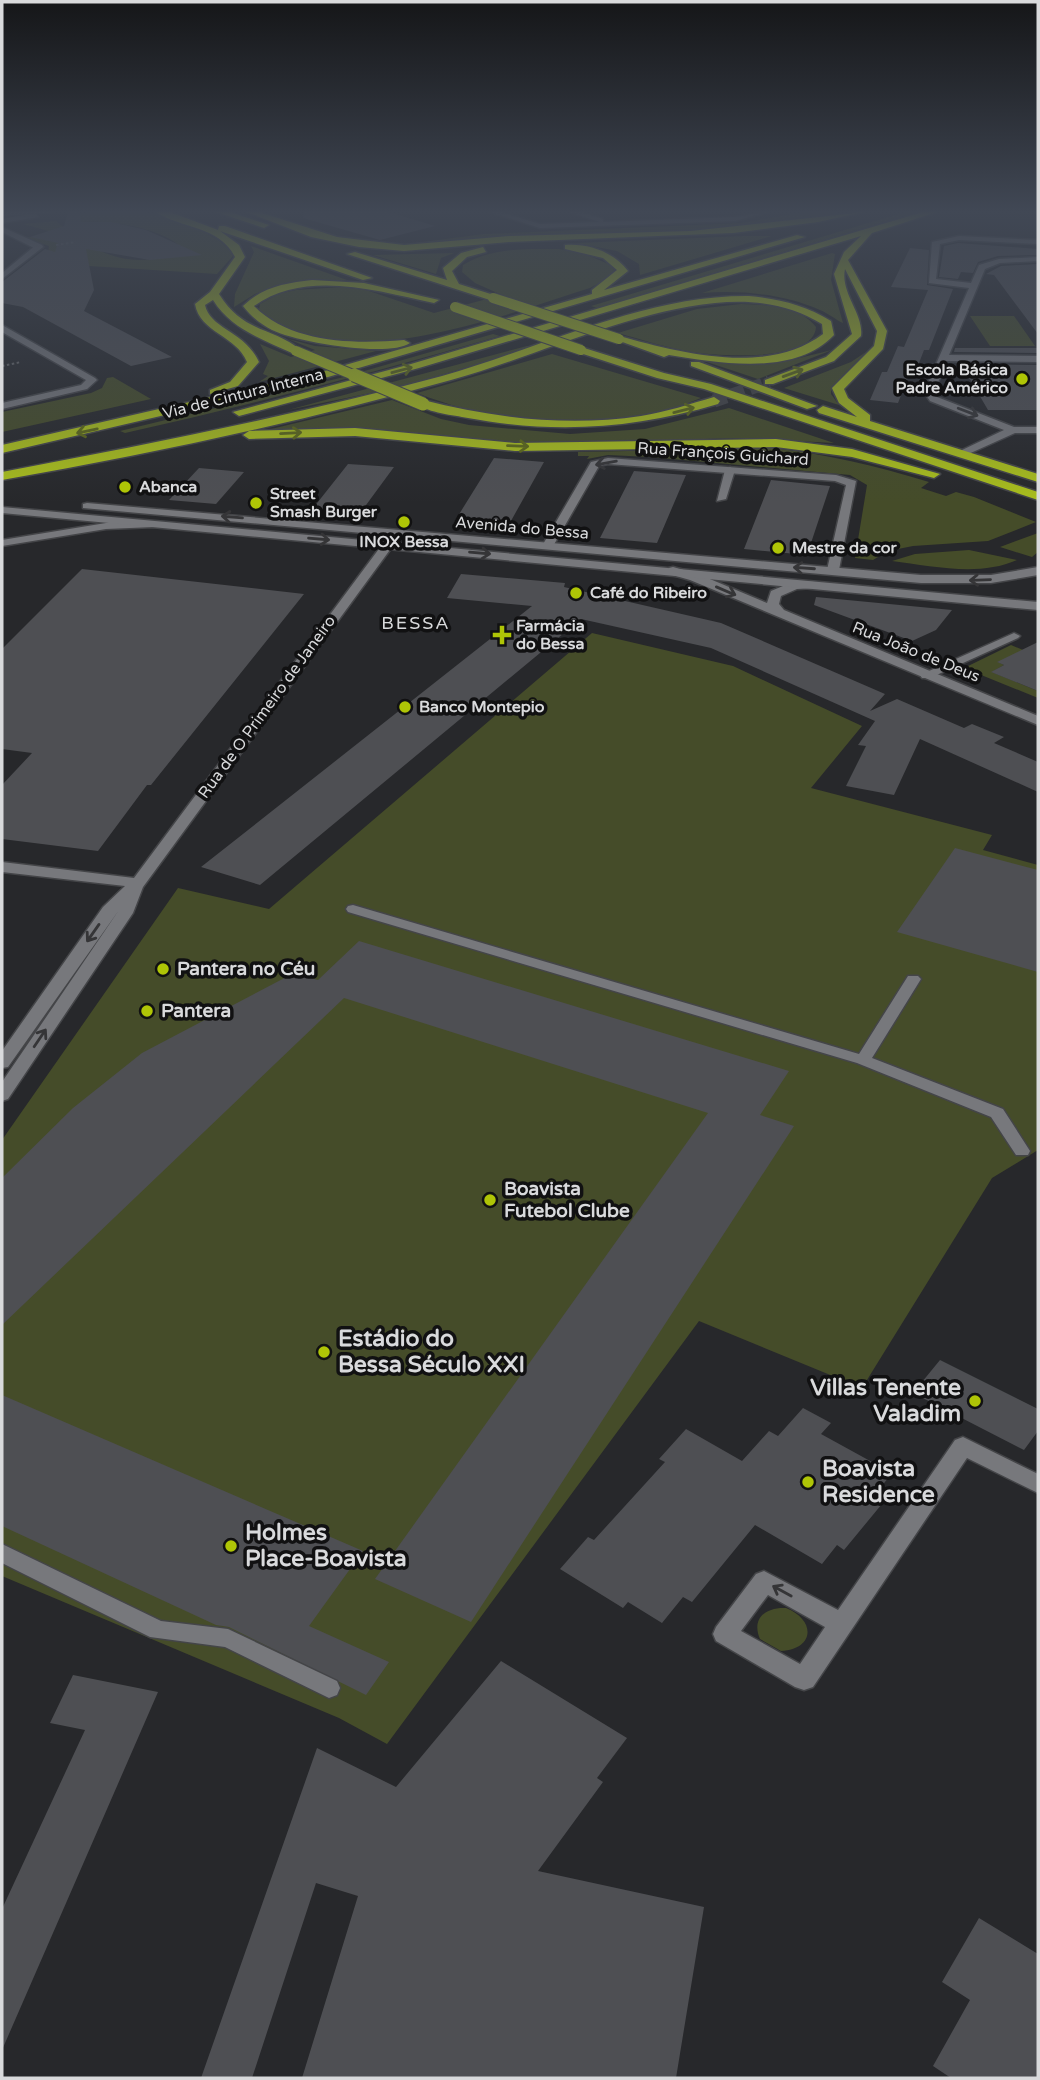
<svg xmlns="http://www.w3.org/2000/svg" width="1040" height="2080" viewBox="0 0 1040 2080" font-family="'Varela Round',sans-serif">
	<style>
		.green { fill: #454c29 }
		.building { fill: #4e4f53 }
		.lines { fill: none; stroke-linecap: round; stroke-linejoin: round }
		.motorway-tunnel { stroke: #424346; stroke-width: 13; stroke-dasharray: 13 6; stroke-linecap: butt }
		.service-casing { stroke: #444548; stroke-width: 3 }
		.pedestrian-casing { stroke: #444548; stroke-width: 3 }
		.minor-casing { stroke: #444548; stroke-width: 3 }
		.tertiary-casing { stroke: #444548; stroke-width: 3 }
		.secondary-casing { stroke: #444548; stroke-width: 3 }
		.motorway-casing { stroke: #444548; stroke-width: 3 }
		.path { stroke: #68696b; stroke-width: 2; stroke-dasharray: 2.5 2.5; stroke-linecap: butt }
		.service { fill: #77787c; fill-rule: evenodd }
		.pedestrian { fill: #77787c; fill-rule: evenodd }
		.minor { fill: #77787c; fill-rule: evenodd }
		.tertiary { fill: #77787c; fill-rule: evenodd }
		.secondary { fill: #77787c; fill-rule: evenodd }
		.motorway { fill: #a9be1c; fill-rule: evenodd }
		.motorway-bridge-far1-casing { stroke: #444548; stroke-width: 12; stroke-linecap: butt }
		.motorway-bridge-casing { stroke: #444548; stroke-width: 15; stroke-linecap: butt }
		.motorway-bridge-far1 { stroke: #a9be1c; stroke-width: 10 }
		.motorway-bridge { stroke: #a9be1c; stroke-width: 13 }
		.oneway { stroke: #5d6817 }
		.oneway2 { stroke: #353537 }
		.poi-dot { fill: #afc506; stroke: #111112; stroke-width: 2.5 }
		.labels { text-anchor: middle; dominant-baseline: central; stroke-width: 7; stroke-linejoin: round; paint-order: stroke }
		.far-poi-label { font-size: 16px; font-weight: bold; fill: #d9dadc; stroke: #111112; text-anchor: start }
		.far-street-label { font-size: 16px; fill: #d9dadc; stroke: #111112 }
		.far-neighbourhood-label { font-size: 18px; letter-spacing: 2px; fill: #d9dadc; stroke: #111112 }
		.poi-label { font-size: 19px; font-weight: bold; fill: #d9dadc; stroke: #111112; text-anchor: start }
		.near-poi-label { font-size: 23px; font-weight: bold; fill: #d9dadc; stroke: #111112; text-anchor: start }
	</style>
	<rect width="100%" height="100%" fill="#27282b"/>
	<path class="green" d="M86 212C105 212 127 209 147 212 168 216 225 235 233 256L217 274 89 266 48 252 49 246 21 237H34L52 232 23 224 56 221C80 243 116 265 151 259 161 257 172 252 183 249 163 227 106 219 78 222L74 216Z
		M804 212H843L727 229 400 245 484 234 741 223Z
		M905 212H917L597 308 591 306Z
		M745 236H772L640 275 639 264 617 251 576 243Z
		M251 246 347 280 283 284 255 294 234 307 235 294 254 252Z
		M559 249 585 254 613 266 614 271 605 280 590 288C503 315 338 381 259 310L260 304 278 294 296 290 342 287 366 290 434 313 502 295 475 283 462 272 463 265C492 247 526 249 559 249Z
		M454 253 441 258 436 274 373 255Z
		M832 253 835 254 831 280 843 323C836 320 828 313 820 310 783 294 742 290 702 293Z
		M741 304C766 305 799 305 816 327 814 363 717 356 692 352 667 348 643 340 618 333L697 309Z
		M970 316H1014L1035 346H990Z
		M493 334 500 336C376 372 251 405 125 433L120 431 340 378Z
		M288 339 315 346 376 351 259 382 268 376 263 374 269 361 260 344 291 357 315 350Z
		M527 346 533 348 400 387 288 410Z
		M832 350 758 379 704 361H787Z
		M866 352 831 388V394L839 405 784 388 851 362Z
		M552 354 701 398C685 404 676 409 658 413 580 433 491 422 417 393Z
		M113 377 151 399 2 432V412L91 393 102 388 107 378Z
		M392 400 441 419 469 425 570 434 645 429 729 408 834 443 737 438 510 445 372 429 267 430Z
		M772 448C826 454 877 466 929 482L921 488 946 496 956 492 974 497 1036 522 988 541 913 546 888 551 873 560 855 558 867 485 850 475 650 457 608 455 587 459 589 456H578V452Z
		M1038 533V552L1032 557 1000 547Z
		M969 550 1017 560C979 577 932 566 892 561L915 554Z
		M592 633 733 666 862 726 811 788 992 835 983 850 1038 865V1150L992 1178 862 1388 699 1321 387 1744 339 1718 2 1576V1140L178 888 269 909Z
		M1011 645 1030 653 998 662 1004 665 992 672 1038 691V698L964 668Z
		M786 1608C816 1620 815 1649 781 1651L760 1639C751 1618 766 1607 786 1608Z"/>
	<path class="building" d="M68 212H80L81 222H111L146 230 202 255 150 260 86 249 94 290 84 311 172 357 131 366 23 307 2 303V282L45 249 55 252 58 243 30 237 64 226Z
		M304 212H389L435 226 380 240 303 218Z
		M958 243 1038 249V255L998 256 978 262 973 273 961 272 958 279 939 277 944 246Z
		M910 248 929 250 927 285 953 289 929 350H924L914 376 909 375 898 403 870 400 882 372H887L898 346 904 347 928 290 891 287Z
		M1038 264V334L994 275 986 274 1001 266Z
		M955 348H1038V353L954 352Z
		M961 364 1038 365V410H988Z
		M494 458 544 462 507 528 453 524Z
		M348 464 394 467 358 516 310 512Z
		M199 468 244 472 216 504 169 500Z
		M634 471 686 475 657 543 600 538Z
		M771 480 830 486 807 555 744 549Z
		M82 569 304 594 151 785H147L98 851 2 839V785L32 753 2 749V649Z
		M461 574 565 583 564 587 721 623 885 694 870 711 897 699 964 728 972 724 1004 737 994 743 1038 762V792L920 739 894 795 846 786 866 746 858 745 875 721 711 648 581 619 260 885 201 867 532 606 447 598Z
		M816 597 952 610 936 630 912 641 814 605Z
		M1038 642V691L991 672 1004 665 997 662Z
		M955 848 1038 870V972L897 932Z
		M359 941 789 1071 760 1115 794 1126 471 1622 375 1579 708 1113 344 998 2 1325V1178L73 1108 142 1053 294 973 318 980Z
		M940 1360 1038 1409V1431L1024 1450 913 1393Z
		M2 1395 363 1551 309 1626 389 1662 366 1695 229 1627 216 1625 2 1526Z
		M803 1408 831 1423 821 1434 892 1473 881 1487 891 1493 844 1550 837 1545 822 1564 755 1525 692 1602 683 1597 662 1623 628 1602 623 1608 560 1569 588 1537 594 1540 665 1462 659 1459 686 1429 742 1461 769 1431 778 1436Z
		M501 1661 627 1738 597 1778 603 1782 538 1871 704 1907 676 2078H302L358 1896 316 1883 252 2078H201L317 1748 396 1787Z
		M73 1675 158 1692 2 2050V1909L85 1730 50 1723Z
		M979 1918 1038 1954V2078H951L933 2066 970 2000 942 1982Z"/>
	<g class="lines">
		<path class="motorway-tunnel" d="M714 401 769 382"/>
		<g class="service-casing">
			<path id="service" d="M490 212H501L540 224 600 222 570 212H581L603 219V222L735 217 767 212 735 221 540 228Z
				M730 467 735 470 726 499 717 501 725 470Z
				M1014 633 1020 636 1018 638 930 678H922L920 675Z
				M353 905 859 1054 908 976H918L921 979 872 1058 1003 1109 1030 1151 1028 1155H1016L991 1117 857 1063 348 912 346 909 348 906Z
				M2 1544 161 1621 228 1629 337 1681 340 1688 337 1695 329 1698 225 1647 150 1637 2 1563Z"/>
		</g>
		<g class="pedestrian-casing">
			<path id="pedestrian" d="M2 227 42 245 43 247 36 249 2 232Z"/>
		</g>
		<g class="minor-casing">
			<path id="minor" d="M959 236 1038 240V244L959 240 940 244 936 279 971 283 979 265 999 259 1038 257V261L1000 263 985 269 949 355 1038 356V362L947 361 934 392 937 397 1014 427H1038V433H1015L964 456 959 453 960 451 1004 430 930 401 924 392 969 288 929 283 932 242Z
				M36 245 43 247 2 279V273Z
				M2 325 95 378 97 380 87 389 2 409V403L81 385 86 380 2 332Z
				M608 458 836 475 856 481 839 570 833 574 827 570 846 485 835 481 608 464 599 466 552 548H544L542 546 591 462Z
				M150 522 154 523V527L106 529 2 546V540L106 523Z
				M393 530 403 532 143 887 133 913 8 1099 2 1101V1082L119 910 8 1067 2 1068V1051L103 907 125 886 2 872V862L134 878Z
				M673 567 698 574 767 603 771 591 795 581 815 582V588L797 589 781 596 779 604 784 610 1038 716V725L690 580 669 574V568Z
				M963 1437 1038 1474V1493L967 1458 813 1687 804 1690 795 1687 716 1641 713 1634 716 1627 756 1574 764 1571 838 1610 955 1440ZM768 1595 825 1627 800 1664 741 1631Z"/>
		</g>
		<g class="tertiary-casing">
			<path id="tertiary" d="M35 213 38 217 2 223V219Z"/>
		</g>
		<g class="secondary-casing">
			<path id="secondary" d="M2 212H52L2 216Z
				M87 503 921 575H991L1038 567V575L991 583H921L83 508V504Z
				M2 507 1038 602V610L2 513Z"/>
		</g>
		<g class="motorway-casing">
			<path id="motorway" d="M156 212H170L218 230 219 226H225L372 278 363 280 220 231 239 245 245 257 219 294C244 334 272 326 302 351L292 353C262 339 231 329 213 300L205 305C210 329 245 331 259 362L238 386 210 394V390L230 382 247 362C236 335 200 333 195 304L210 292 235 257C219 225 181 229 156 212Z
				M216 212H230L269 225 264 228Z
				M247 212H259L337 237 404 245 509 236 691 231 864 212 818 222 733 233 509 242 404 251 359 247 311 237Z
				M923 212H937L872 233 848 260 887 331 883 349 844 389 848 398 870 415V421L1038 474V482L819 413 817 410 823 406 857 417 839 403 832 388 874 346 877 331 845 269C840 293 864 314 861 336L834 361 773 384H765V380L826 357 852 334 834 274 844 252 861 236 419 368 239 416 233 412 411 364Z
				M797 235 805 237 328 377 2 453V445L321 372 592 294V290L617 270 603 258 565 249V245C588 243 614 252 628 271L604 290Z
				M483 247 486 252 467 257 452 271 459 284 497 296 498 298 493 301 347 254 355 252 447 280 443 268 461 253Z
				M312 280 364 283 439 300 434 303C377 291 306 269 254 306 292 344 355 344 404 340L410 343C388 358 296 342 272 330 260 324 251 316 243 306 262 287 286 283 312 280Z
				M749 296C779 299 805 305 831 321L834 335C794 377 720 363 669 355L664 357 614 339 619 336C681 353 767 376 823 334L822 324C789 304 753 299 715 303 627 312 537 356 451 380 304 421 152 454 2 480V472C149 444 297 415 442 376 542 348 643 295 749 296Z
				M581 347 664 373 711 384 1038 492V500L704 389 657 378 577 352V348Z
				M691 362H699L817 406 807 409 691 366Z
				M714 397 720 401 718 404C634 429 554 434 468 418 453 415 429 413 417 404L423 400C495 418 567 427 641 416 666 412 690 404 714 397Z
				M355 428 515 443 776 439 852 449 940 474 934 478 852 457 776 447 515 451 355 436 249 439 243 435 249 431Z"/>
		</g>
		<path class="path" d="M56 245 76 242
			M2 366 21 362"/>
		<use href="#service" class="service"/>
		<use href="#pedestrian" class="pedestrian"/>
		<use href="#minor" class="minor"/>
		<use href="#tertiary" class="tertiary"/>
		<use href="#secondary" class="secondary"/>
		<use href="#motorway" class="motorway"/>
		<g class="motorway-bridge-far1-casing">
			<path id="motorway-bridge-far1" d="M493 298 619 339
				M455 307 581 350
				M296 351 358 377"/>
		</g>
		<g class="motorway-bridge-casing">
			<path id="motorway-bridge" d="M354 375 423 404"/>
		</g>
		<use href="#motorway-bridge-far1" class="motorway-bridge-far1"/>
		<use href="#motorway-bridge" class="motorway-bridge"/>
	</g>
	<defs><path id="oneway-shaft" d="M-6 0H5M1.5-3L5.5 0L1.5 3" fill="none" stroke-width="1.6" stroke-linecap="round" stroke-linejoin="round" transform="scale(1.75)"/></defs>
	<g class="oneway">
		<use href="#oneway-shaft" transform="translate(402 370) rotate(-15)"/>
		<use href="#oneway-shaft" transform="translate(793 373) rotate(-20)"/>
		<use href="#oneway-shaft" transform="translate(684 410) rotate(-14)"/>
		<use href="#oneway-shaft" transform="translate(87 431) rotate(168)"/>
		<use href="#oneway-shaft" transform="translate(291 433) rotate(-3)"/>
		<use href="#oneway-shaft" transform="translate(518 446) rotate(2)"/>
	</g>
	<g class="oneway2">
		<use href="#oneway-shaft" transform="translate(968 412) rotate(21)"/>
		<use href="#oneway-shaft" transform="translate(606 463) rotate(170)"/>
		<use href="#oneway-shaft" transform="translate(232 517) rotate(-175)"/>
		<use href="#oneway-shaft" transform="translate(319 539) rotate(5)"/>
		<use href="#oneway-shaft" transform="translate(480 553) rotate(5)"/>
		<use href="#oneway-shaft" transform="translate(804 568) rotate(-176)"/>
		<use href="#oneway-shaft" transform="translate(980 580) rotate(178)"/>
		<use href="#oneway-shaft" transform="translate(726 591) rotate(23)"/>
		<use href="#oneway-shaft" transform="translate(93 933) rotate(125)"/>
		<use href="#oneway-shaft" transform="translate(40 1038) rotate(-56)"/>
		<use href="#oneway-shaft" transform="translate(782 1591) rotate(-151)"/>
	</g>
	<linearGradient id="sky" x2="0" y2="1"><stop stop-color="#151618"/><stop offset="0.42" stop-color="#414855"/><stop offset="1" stop-color="#414855" stop-opacity="0"/></linearGradient>
	<rect width="1040" height="503" fill="url(#sky)"/>
	<g class="poi-dot">
		<circle cx="1022" cy="379" r="7"/>
		<circle cx="125" cy="487" r="7"/>
		<circle cx="256" cy="503" r="7"/>
		<circle cx="404" cy="522" r="7"/>
		<circle cx="778" cy="548" r="7"/>
		<circle cx="576" cy="593" r="7"/>
		<path d="M498.5 624.5h7v7h7v7h-7v7h-7v-7h-7v-7h7z"/>
		<circle cx="405" cy="707" r="7"/>
		<circle cx="163" cy="969" r="7"/>
		<circle cx="147" cy="1011" r="7"/>
		<circle cx="490" cy="1200" r="7"/>
		<circle cx="324" cy="1352" r="7"/>
		<circle cx="975" cy="1401" r="7"/>
		<circle cx="808" cy="1482" r="7"/>
		<circle cx="231" cy="1546" r="7"/>
	</g>
	<g class="labels">
		<g class="far-poi-label">
			<text x="1008" y="370" text-anchor="end">Escola Básica<tspan x="1008" dy="18">Padre Américo</tspan></text>
			<text x="139" y="487">Abanca</text>
			<text x="270" y="494">Street<tspan x="270" dy="18">Smash Burger</tspan></text>
			<text x="404" y="542" text-anchor="middle">INOX Bessa</text>
			<text x="792" y="548">Mestre da cor</text>
			<text x="590" y="593">Café do Ribeiro</text>
			<text x="516" y="626">Farmácia<tspan x="516" dy="18">do Bessa</tspan></text>
			<text x="419" y="707">Banco Montepio</text>
		</g>
		<g class="far-street-label">
			<text transform="translate(243 394) rotate(-14)">Via de Cintura Interna</text>
			<text transform="translate(723 454) rotate(4)">Rua François Guichard</text>
			<text transform="translate(522 528) rotate(5)">Avenida do Bessa</text>
			<text transform="translate(916 652) rotate(22)">Rua João de Deus</text>
			<text transform="translate(267 707) rotate(-54)">Rua de O Primeiro de Janeiro</text>
		</g>
		<g class="far-neighbourhood-label">
			<text x="416" y="623">BESSA</text>
		</g>
		<g class="poi-label">
			<text x="177" y="969">Pantera no Céu</text>
			<text x="161" y="1011">Pantera</text>
			<text x="504" y="1189">Boavista<tspan x="504" dy="22">Futebol Clube</tspan></text>
		</g>
		<g class="near-poi-label">
			<text x="338" y="1339">Estádio do<tspan x="338" dy="26">Bessa Século XXI</tspan></text>
			<text x="961" y="1388" text-anchor="end">Villas Tenente<tspan x="961" dy="26">Valadim</tspan></text>
			<text x="822" y="1469">Boavista<tspan x="822" dy="26">Residence</tspan></text>
			<text x="245" y="1533">Holmes<tspan x="245" dy="26">Place-Boavista</tspan></text>
		</g>
	</g>
	<rect width="1040" height="2080" fill="none" stroke="#d9dadc" stroke-width="7"/>
</svg>
